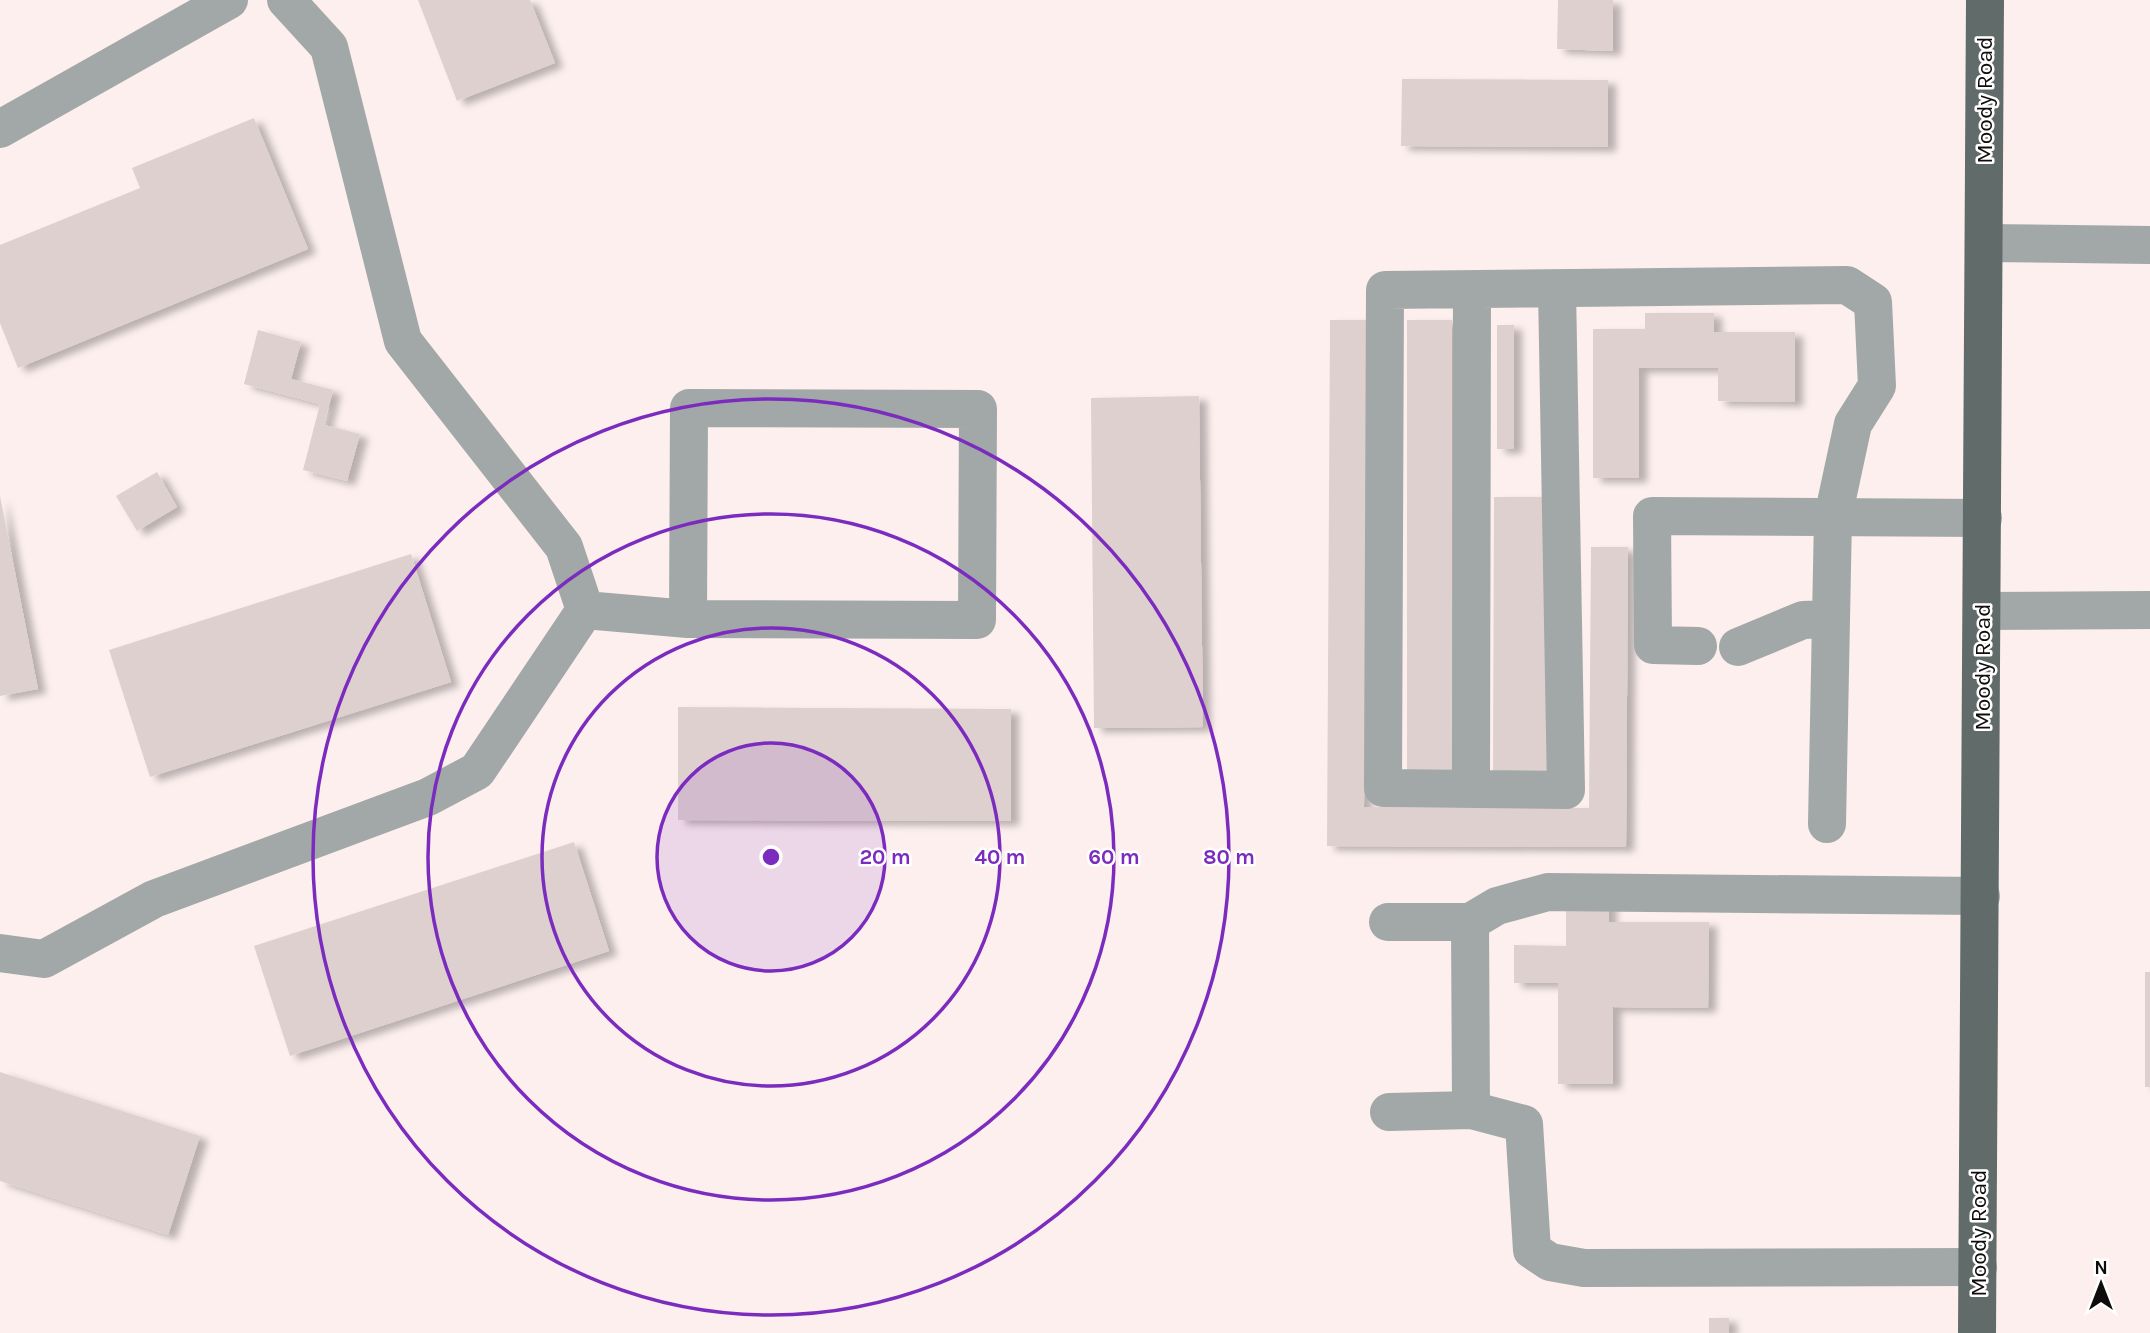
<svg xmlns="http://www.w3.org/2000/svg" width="2150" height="1333" viewBox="0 0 2150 1333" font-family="Karla,sans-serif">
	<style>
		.building { fill: #ded0cf; filter: url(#shadow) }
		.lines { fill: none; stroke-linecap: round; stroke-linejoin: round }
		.minor { stroke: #a2a8a7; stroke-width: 38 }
		.major { stroke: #616b69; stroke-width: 38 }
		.ring { fill: none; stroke: #7b2cbf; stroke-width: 3.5 }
		.labels { text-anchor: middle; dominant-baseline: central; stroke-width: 5; stroke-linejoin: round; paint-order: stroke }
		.street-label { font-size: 23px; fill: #100c0c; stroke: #fff }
		.centre { fill: #7b2cbf; stroke: #fff; stroke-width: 3.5 }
		.ring-label { font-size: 21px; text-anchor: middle; font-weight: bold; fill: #7b2cbf; stroke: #fff; stroke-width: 5; stroke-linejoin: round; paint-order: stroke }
	</style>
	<defs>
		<filter id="shadow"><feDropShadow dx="8" dy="4.5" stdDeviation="3.5" flood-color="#0004"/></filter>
	</defs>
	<rect width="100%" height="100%" fill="#fcefee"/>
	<path class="building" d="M418 0H530L555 63 457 101Z
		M1558 0H1613V51L1557 49Z
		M1402 79 1608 80V147L1401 146Z
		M254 118 308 249 18 368 0 323V245L140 188 132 168Z
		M1645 313H1714V332H1795V402L1718 401V368H1639V478H1593V329H1645Z
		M1330 320H1367L1364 807 1589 808 1591 547H1628L1626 847 1327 846Z
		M1407 320H1452V775H1407Z
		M1497 325H1514V449H1497Z
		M258 330 301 342 291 379 333 390 324 425 360 434 347 481 303 470 320 404 244 384Z
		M1199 396 1203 727 1094 728 1091 398Z
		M157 472 177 507 137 531 116 496Z
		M0 496 38 689 0 696Z
		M1494 497H1548L1547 775H1493Z
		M411 554 451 682 150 777 109 650Z
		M678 707 1011 709V821L678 820Z
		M574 842 609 951 290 1056 254 946Z
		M1566 894H1609V922H1709L1708 1008 1613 1007V1084H1558V983H1514V945L1566 946Z
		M2145 972H2150V1087H2145Z
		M0 1072 200 1136 168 1235 0 1181Z
		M1709 1318H1729V1333H1709Z"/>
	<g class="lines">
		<path class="minor" d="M0 129 229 0
			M1984 243 2150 245
			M1557 289 1566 790 1383 788 1385 290 1847 285 1873 302 1877 386 1853 424 1833 517 1827 824
			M689 408 978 409 977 620 688 619Z
			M585 610 688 619
			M1983 611 2150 610
			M1698 646 1653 645 1652 516 1983 518
			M1738 647 1803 620 1831 619
			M1471 789 1472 290
			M1388 922H1470L1497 906 1548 892 1981 896
			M1470 922 1471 1110
			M0 953 44 959 154 899 428 797 477 771 585 610 564 547 403 341 329 47 286 0
			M1389 1112 1471 1110 1524 1124 1532 1250 1550 1262 1584 1268 1978 1267"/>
		<path class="major" d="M1977 1333 1985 0"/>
	</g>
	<circle cx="771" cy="857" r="114" fill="#7b2cbf" fill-opacity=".12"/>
	<g class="ring">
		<circle cx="771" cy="857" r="114"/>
		<circle cx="771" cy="857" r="229"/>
		<circle cx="771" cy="857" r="343"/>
		<circle cx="771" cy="857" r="458"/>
	</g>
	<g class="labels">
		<g class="street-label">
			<text transform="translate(1984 100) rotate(-90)">Moody Road</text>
			<text transform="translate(1982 667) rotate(-90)">Moody Road</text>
			<text transform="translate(1978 1233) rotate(-90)">Moody Road</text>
		</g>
	</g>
	<circle cx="771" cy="857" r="10" class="centre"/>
	<g class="ring-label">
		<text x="885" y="864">20 m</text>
		<text x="1000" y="864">40 m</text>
		<text x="1114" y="864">60 m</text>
		<text x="1229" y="864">80 m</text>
	</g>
	<g transform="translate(2101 1284)" stroke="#ffffff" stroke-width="5" paint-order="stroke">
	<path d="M0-5L12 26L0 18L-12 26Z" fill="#100c0c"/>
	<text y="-10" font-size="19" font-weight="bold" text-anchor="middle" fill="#100c0c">N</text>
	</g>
</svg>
